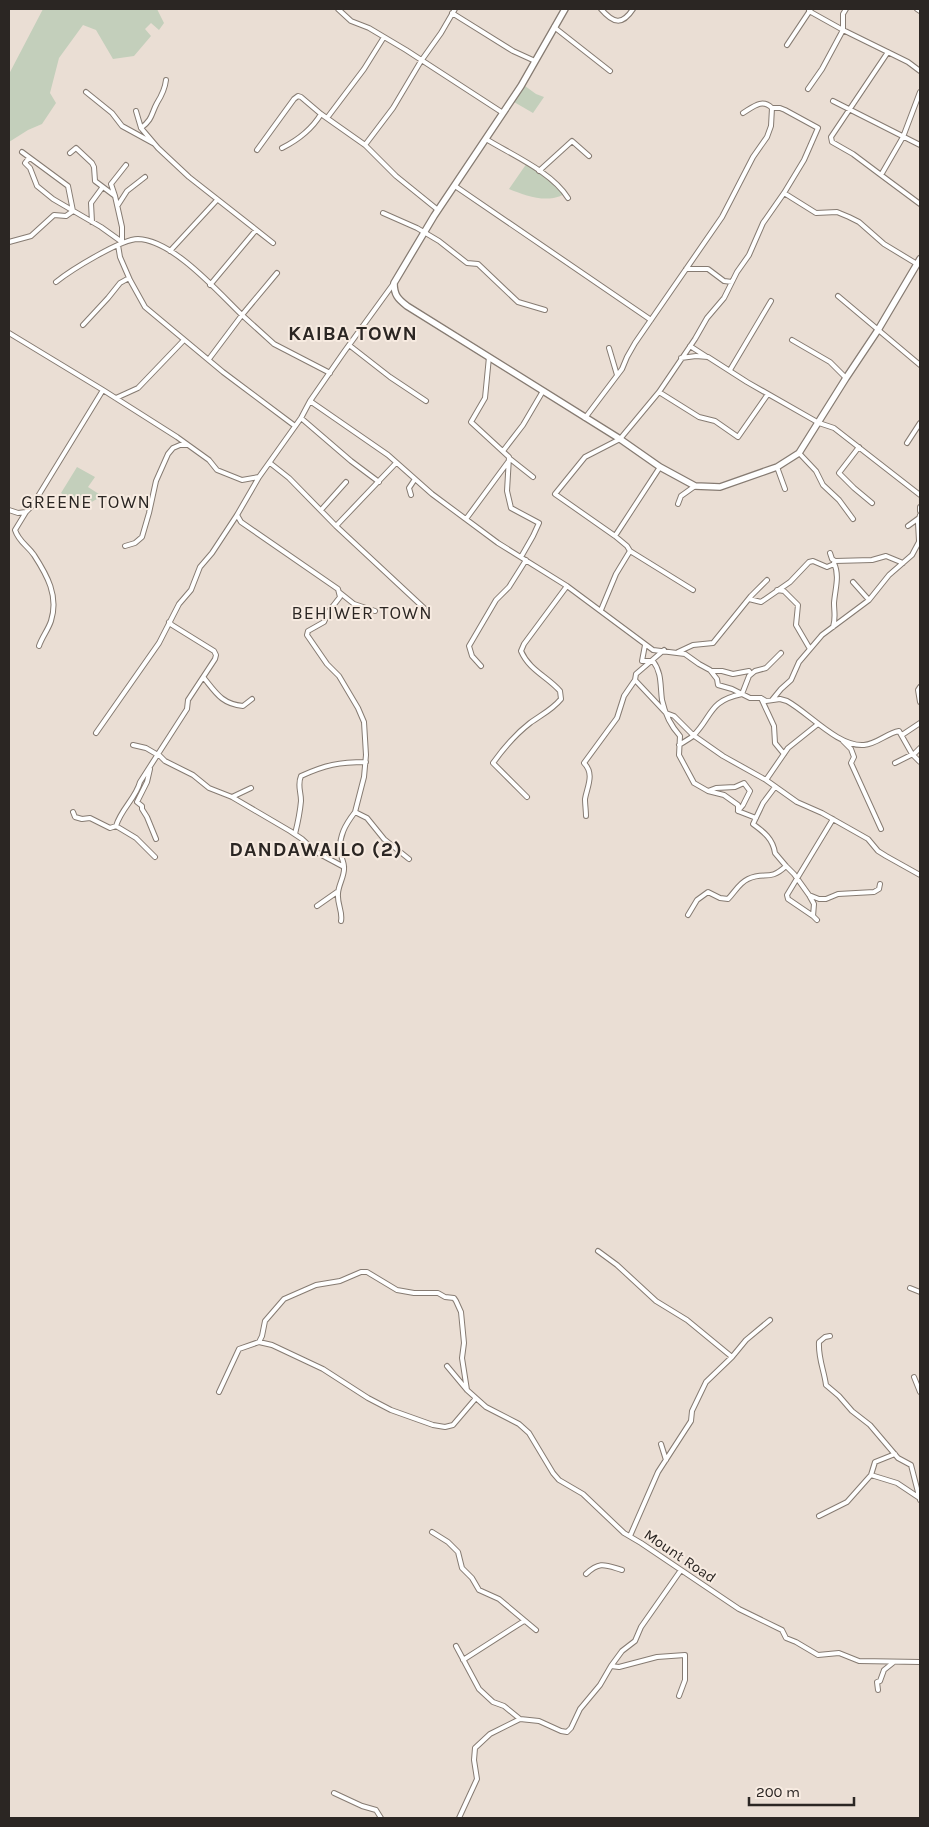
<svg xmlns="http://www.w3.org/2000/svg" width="929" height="1827" viewBox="0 0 929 1827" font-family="Karla,sans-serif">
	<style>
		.green { fill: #c3cfbb }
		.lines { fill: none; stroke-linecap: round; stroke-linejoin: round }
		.minor-casing { stroke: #867b72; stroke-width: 6 }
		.secondary-casing { stroke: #867b72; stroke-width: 8 }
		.minor { stroke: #fff; stroke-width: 4 }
		.secondary { stroke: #fff; stroke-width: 5.5 }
		.labels { text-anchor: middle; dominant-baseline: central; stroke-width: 4; stroke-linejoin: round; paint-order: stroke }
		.street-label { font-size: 15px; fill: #2b2623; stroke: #f7ebe1 }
		.quarter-label { font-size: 18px; letter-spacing: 1px; fill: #2b2623; stroke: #f7ebe1 }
		.district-label { font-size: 20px; font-weight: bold; letter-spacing: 1px; fill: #2b2623; stroke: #f7ebe1 }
	</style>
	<rect width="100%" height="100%" fill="#eaded4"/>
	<path class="green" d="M43 9H157L164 23 159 30 151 23 145 29 151 36 134 56 113 59 96 30 83 25 59 58 50 93 56 103 42 124 28 130 9 142V74Z
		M525 86 536 94 544 97 533 113 514 102Z
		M527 163 565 189 567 192C551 205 526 196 509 189Z
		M77 467 95 477 88 487 102 496 83 507 61 493Z"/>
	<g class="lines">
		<g class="minor-casing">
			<path id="minor" d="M338 9 351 21 369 28 406 50 503 113
				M601 9C613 23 622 26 633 9
				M917 9 920 11
				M809 11 843 30 908 62 920 71
				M452 13 513 51 535 61
				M554 27 610 71
				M787 45 811 9
				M166 80C165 89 162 95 157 103 151 114 153 119 141 128L158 148 189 177 273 243
				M808 89 822 69 843 30V14L846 9
				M86 92 112 113 122 126 153 143
				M920 92 903 137 881 175 920 204
				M833 101 920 145
				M136 111 141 128
				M327 118 364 69 384 37
				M486 139C512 155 552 172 568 198
				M365 145 393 108 421 61 441 33 455 9
				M282 148C298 140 312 129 321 114
				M257 150 294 99 298 96 301 97 321 114 365 145 396 176 438 210
				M70 153 76 148 92 163 94 167 95 181 115 196 122 227V242L118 245 120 257 130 280 145 307 223 372 295 426
				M29 158 25 163 30 168 37 186 53 199 101 227 122 242
				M539 171 572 141 589 156
				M881 175 853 154 832 142 831 137 888 52
				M455 186 651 320
				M784 193 816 213 837 212 849 217 859 222 884 244 917 264
				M115 196 111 184 126 165
				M118 205 127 191 145 177
				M383 213 417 228 439 241 467 263 478 264 518 302 545 310
				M92 222 91 203 102 188
				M9 242 31 236 54 215 66 216 73 211 68 186 22 152
				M170 251 217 200
				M686 269H708L724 281 732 282
				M56 282C71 270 121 239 138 239 173 240 218 292 242 315L277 273
				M210 285 256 230
				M838 296 920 365
				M83 325 108 298 120 283 129 278
				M9 333 103 390 177 437 209 460 217 470 242 480 259 477
				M792 340 830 362 846 378
				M349 345 390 377 426 401
				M690 346 707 357
				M609 348 617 375
				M489 357 485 398 471 422 509 457 507 491 511 508 539 523 533 536 521 557
				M681 358 696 356 708 357 747 382 819 423 834 428 920 495
				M209 359 242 315 274 344 330 373
				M730 370 771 301
				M659 392 699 417 715 421 738 437 768 394
				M116 398 138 388 184 340
				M310 401 388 455 432 494 498 543 567 586 653 650 685 654 699 664 710 670 717 679 718 685 732 689 750 698H761L766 701 780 699 787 701C809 713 838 747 864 745 877 744 887 733 899 731L912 754 920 762
				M301 418 351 461 379 482
				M585 418 622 369 627 357 635 343 722 217 753 157 767 137 771 126 772 108C762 98 753 107 743 113
				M907 443 920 423
				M859 447 839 473 854 488 872 503
				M503 451 523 425 543 391
				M799 453 816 471 823 485 839 500 853 519
				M509 458 533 477
				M270 463 289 478 336 526 424 608
				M660 467 615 536 555 494 585 457 620 439 659 392 695 339 707 318 724 298 737 272 749 255 763 223 784 193 804 160 818 128 785 110 780 108H772
				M777 467 785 489
				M411 495 409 488 415 479
				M678 504 681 496 695 486
				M920 507V511
				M9 510 18 513 26 512 32 506 103 390
				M321 510 346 482
				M26 512 15 530C19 542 27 545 34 555 47 575 59 596 51 621 48 630 42 637 39 646
				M237 515 241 522 338 589 340 597 329 611 324 622 308 631 307 635 327 664 339 676 358 708 364 722 366 755 364 777 355 812 367 818 384 839 409 859
				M466 519 508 462
				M336 526 396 463
				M908 526 919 518
				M615 536 627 546 630 551 693 590
				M919 541 918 523 920 515
				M125 546 135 543 142 537 149 513 156 481 168 454 173 448 180 445H188
				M830 553 832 559 835 561 872 560 886 556 903 563
				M853 582 869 600
				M777 590 784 591 798 605 796 625 810 649
				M339 592 354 604 375 611
				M749 599 761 602 790 582 809 562 813 561 827 567 834 564
				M601 610 616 574 630 551
				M833 627C836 618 834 612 834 603 835 589 840 576 834 563
				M645 645 642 661H653C662 673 660 685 662 700 665 714 670 725 680 736L679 755 694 783 708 791 724 795 738 805V811L756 818
				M664 650 636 674 635 680 666 713 674 716 693 735 723 756 766 780 797 802 822 813 868 839 878 851 886 856 920 875
				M678 652 693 645 713 643 751 596 767 580
				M481 666 472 656 469 646 496 600 509 587 526 560
				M712 671H722L733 674 749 671 751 674
				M204 678C216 693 222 704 243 706L252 699
				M920 687 918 690 920 702
				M761 698 774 726 775 743 784 754
				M772 700 781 689 791 680 799 662 822 635 869 600 889 575 912 555 920 540
				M96 733 159 643 179 604 191 590 200 567 212 553 237 515 259 477 301 418 310 401 344 352 394 283
				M902 735 920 723
				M843 741 851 749 854 757 851 763 881 829
				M133 745 146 748 158 755
				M679 745C684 742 689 739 693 736 713 716 708 701 742 694L749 676 755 671 766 668 781 653
				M158 754 165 761 193 775 209 788 232 797 290 831 302 839 316 852 344 867
				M895 763 915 753 920 748
				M150 769 147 782 137 802 142 806V809L147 817 156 839
				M766 780 788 748 818 724
				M775 787 763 803 753 824C764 832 773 839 775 853L786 866 794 874 809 895 814 904 813 916 817 920
				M708 791 716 788 735 787 744 783 750 791 743 805 738 811
				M232 797 251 788
				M527 797 493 763C503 749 517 733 530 723 541 715 552 710 561 699L560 691C548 677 529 670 521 651L524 644 567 586
				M73 812 75 817 82 819 90 818 110 828 116 826 136 838 155 857
				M586 816C586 811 585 804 585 799 587 787 595 774 584 763L617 718 624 696 635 680
				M116 826C121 809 136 798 140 782L187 709 188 700 215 659 216 655 214 651 172 625 169 622
				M295 834C298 822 300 812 301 801 301 791 297 785 301 776 325 765 339 762 366 762
				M809 895 819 899H826L838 894 874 892 879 889 880 884
				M317 906 337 892
				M688 915 697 900 708 892 720 898 728 899C735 892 739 883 748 879 765 871 769 882 786 866
				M813 916 788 899 787 895 833 819
				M341 921C343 912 337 904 338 894 338 885 345 876 344 867 344 862 341 857 340 852 339 836 345 825 355 812
				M598 1251 617 1265 656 1301 687 1320 732 1357
				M910 1288 920 1292
				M830 1336 825 1337 819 1342C818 1358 824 1370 826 1385L839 1396 852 1411 870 1425 898 1458 911 1465 920 1500
				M259 1342 272 1345 323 1369 368 1398 391 1410 433 1425 445 1427 453 1425 476 1398
				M447 1366 467 1390 486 1407 519 1424 529 1433 553 1473 559 1480 583 1494 624 1533 641 1543 739 1609 782 1630 786 1638 796 1642 818 1655 839 1653 859 1661 920 1662
				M914 1377 920 1392
				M219 1392 239 1349 259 1342 262 1336 265 1321 284 1299 316 1285 340 1281 361 1272H367L397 1290 414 1293H438L445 1297 454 1298 456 1301 461 1312 464 1343 462 1358 467 1390
				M661 1444 666 1460
				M871 1475 897 1483 918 1497
				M819 1516 847 1502 871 1475 875 1462 895 1454
				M432 1532 448 1542 458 1552 462 1568 472 1578 479 1590 499 1599 536 1630
				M630 1536 658 1472 691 1421 692 1411 706 1382 732 1357 746 1340 770 1320
				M586 1574C600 1561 605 1565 622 1570
				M456 1646 479 1689 493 1702 504 1706 520 1719 539 1721 561 1731 567 1732 571 1728 580 1709 600 1685 611 1666 622 1651 635 1641 641 1627 681 1570
				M463 1660 524 1621
				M611 1666 619 1667 657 1657 685 1655V1680L679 1696
				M878 1690 877 1682 880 1681 884 1670 894 1662
				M334 1793 362 1806 376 1810 381 1818
				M459 1818 477 1779 474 1760 475 1748 490 1734 520 1719"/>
		</g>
		<g class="secondary-casing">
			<path id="secondary" d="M565 9 521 86 434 216 394 283C394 295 398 299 407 306L620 439 660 467 695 486 720 487 777 467 799 453 846 378 878 330 920 259"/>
		</g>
		<use href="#minor" class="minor"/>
		<use href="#secondary" class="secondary"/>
	</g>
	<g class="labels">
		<g class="street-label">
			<text transform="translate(680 1556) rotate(34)">Mount Road</text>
		</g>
		<g class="quarter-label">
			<text x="86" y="502">GREENE TOWN</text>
			<text x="362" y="613">BEHIWER TOWN</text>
		</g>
		<g class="district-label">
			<text x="353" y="333">KAIBA TOWN</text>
			<text x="316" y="849">DANDAWAILO (2)</text>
		</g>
	</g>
	<rect width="929" height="1827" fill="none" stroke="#2b2623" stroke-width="20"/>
	<path d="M749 1797v8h105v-8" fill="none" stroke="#2b2623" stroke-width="2.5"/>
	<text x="756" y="1797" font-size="15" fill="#2b2623" stroke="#f7ebe1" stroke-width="4" paint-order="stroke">200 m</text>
</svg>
